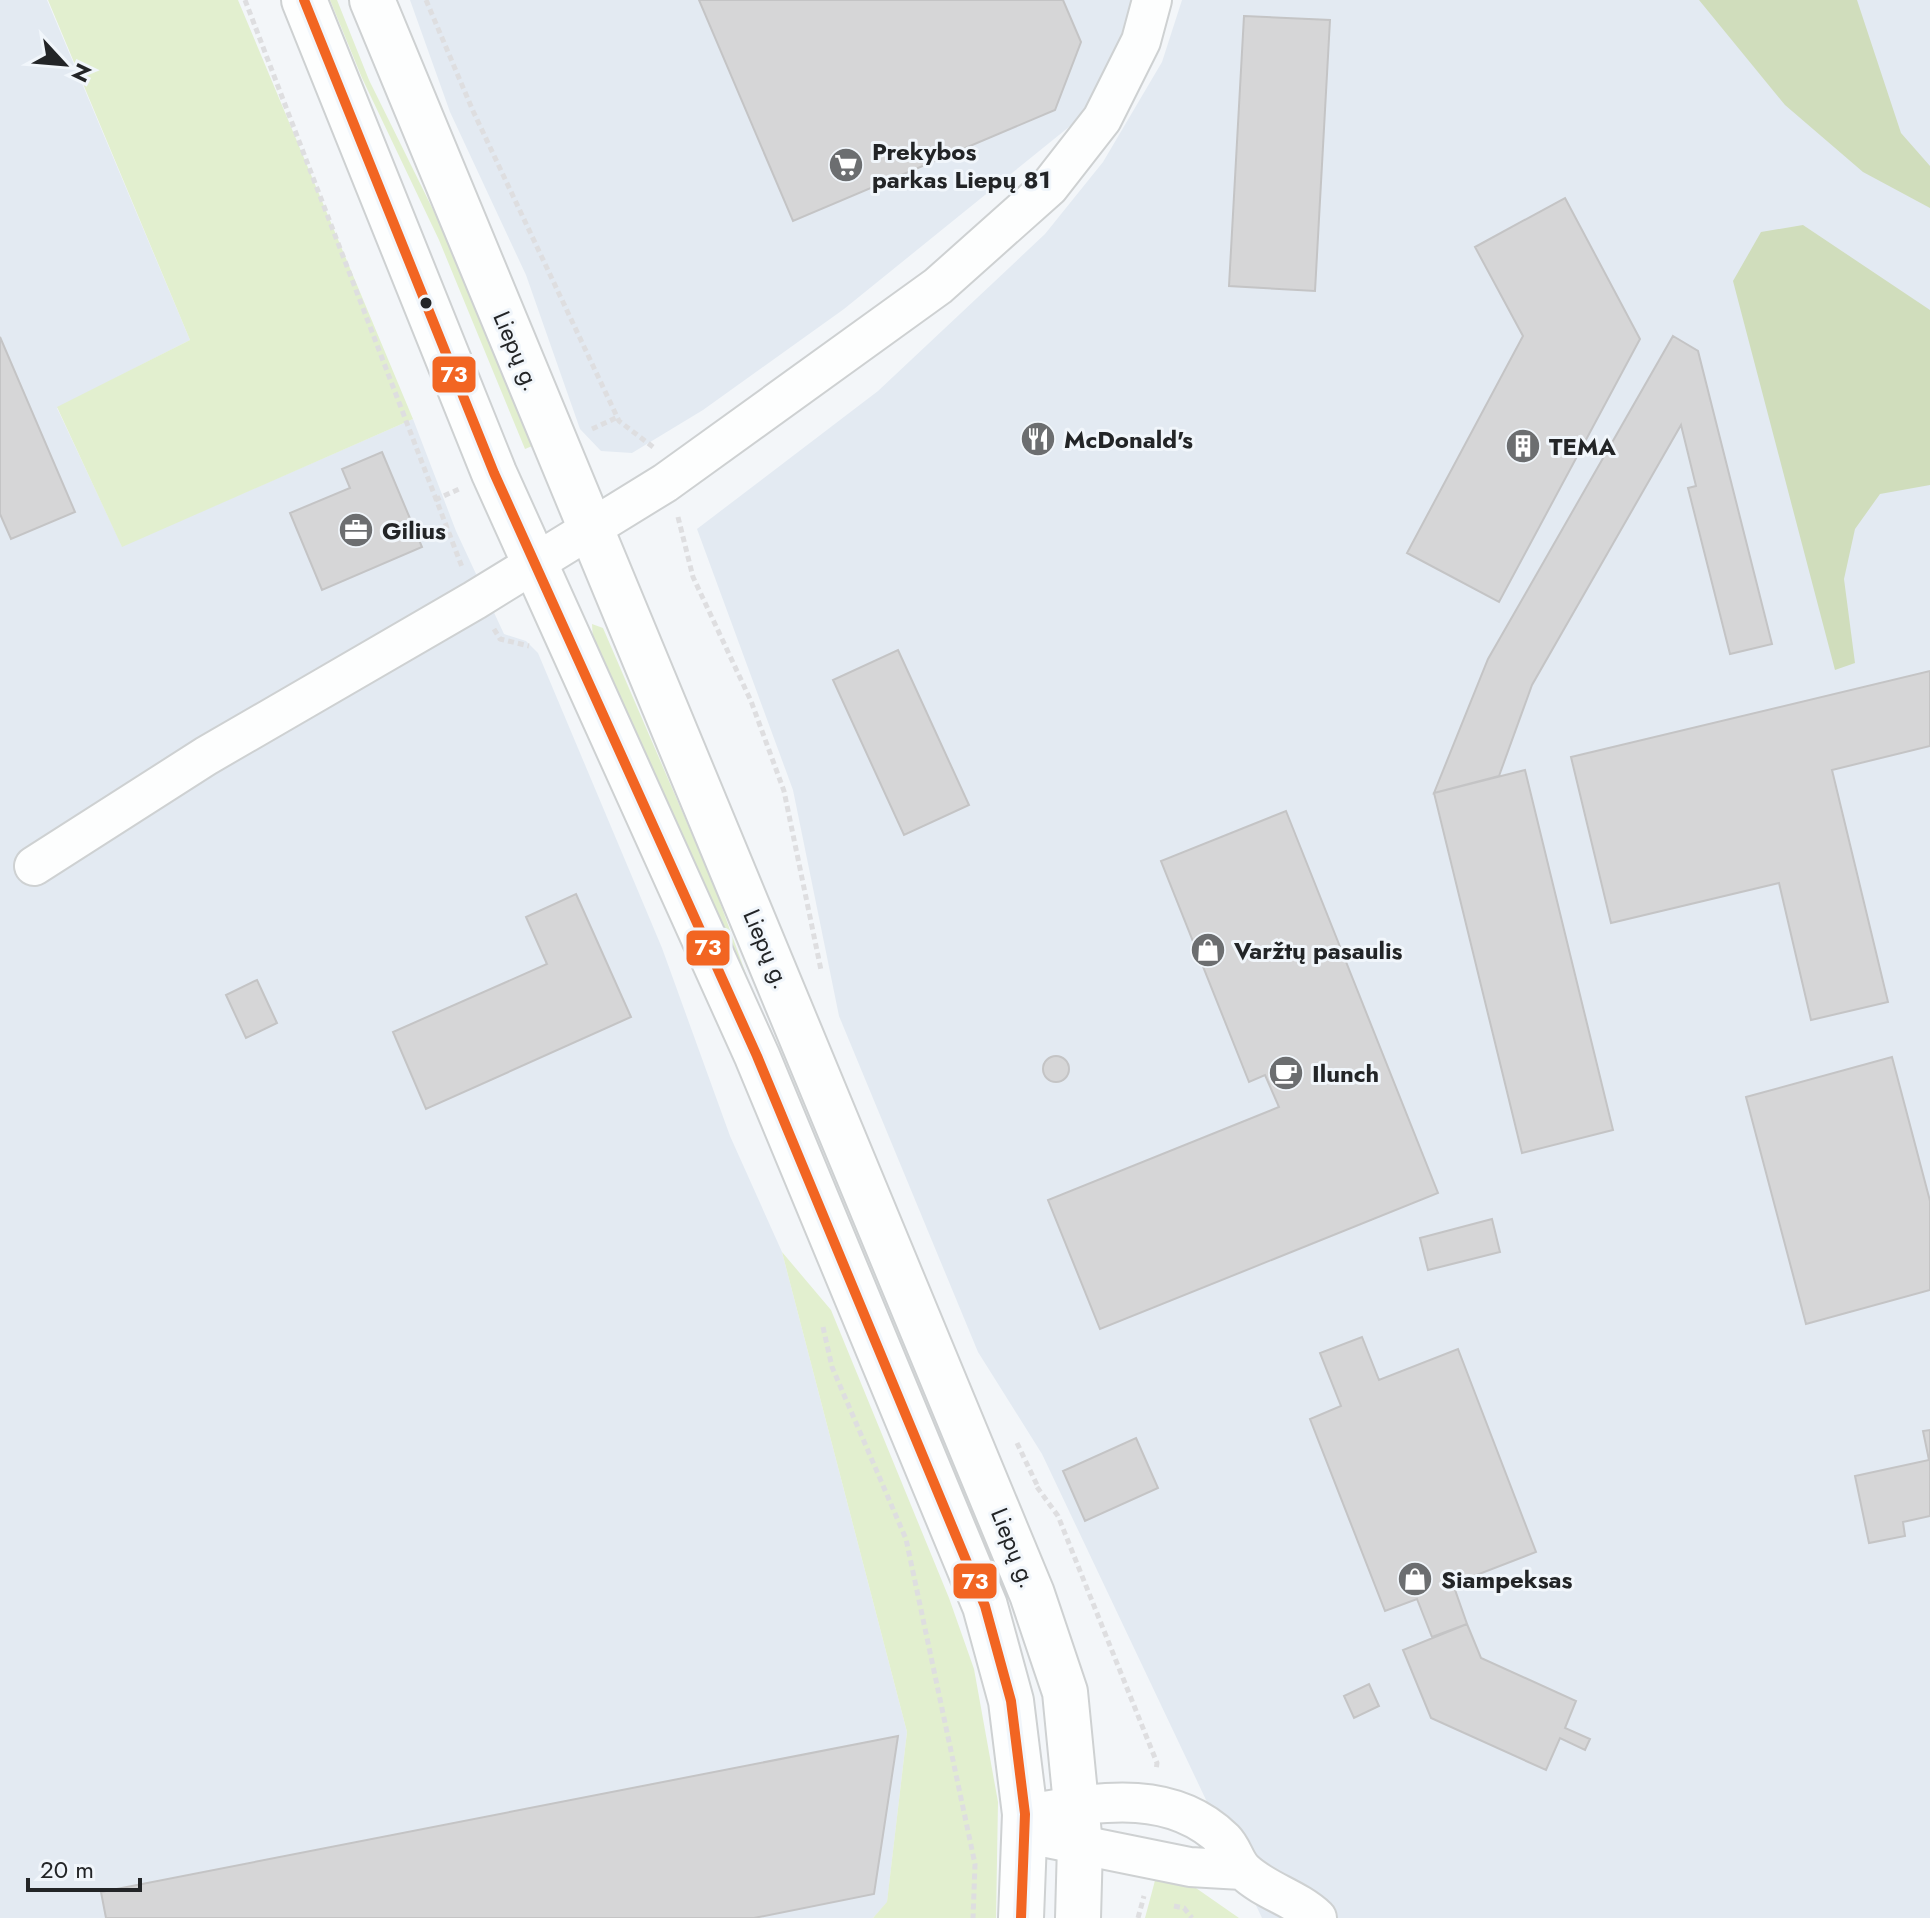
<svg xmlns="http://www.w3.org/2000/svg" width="1930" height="1918" viewBox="0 0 1930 1918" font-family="Jost,sans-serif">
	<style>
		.built { fill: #e3eaf2 }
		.green { fill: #e2efcf }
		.forest { fill: #d0ddbc }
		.building { fill: #d6d6d7; stroke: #c4c4c5; stroke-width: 2 }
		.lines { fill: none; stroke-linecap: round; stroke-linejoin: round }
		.street-casing { stroke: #ced1d2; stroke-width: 42 }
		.primary-casing { stroke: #ced1d2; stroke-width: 48 }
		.path { stroke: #dedee0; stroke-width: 5; stroke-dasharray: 6 4; stroke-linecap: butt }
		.street { stroke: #fdfefe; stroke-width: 38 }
		.primary { stroke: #fdfefe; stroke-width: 44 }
		.bus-1-casing { stroke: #f1f6fb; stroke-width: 16 }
		.bus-1 { stroke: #f26522; stroke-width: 10 }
		.bus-dot { fill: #232527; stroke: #f1f6fb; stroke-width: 3 }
		.labels { text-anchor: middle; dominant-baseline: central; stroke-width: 6; stroke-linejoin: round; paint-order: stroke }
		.poi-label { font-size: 24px; font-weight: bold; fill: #232527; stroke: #f1f6fb; text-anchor: start }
		.street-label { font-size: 24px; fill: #232527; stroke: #f1f6fb }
		.line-badge { stroke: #f1f6fb; stroke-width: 3 }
		.badge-label { font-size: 22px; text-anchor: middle; font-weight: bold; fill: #fff }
	</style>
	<rect width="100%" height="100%" fill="#f3f6f9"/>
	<path class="built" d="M0 0H47L190 340 57 408 122 546 413 419 456 531 504 634 526 641 538 653 662 948 730 1136 782 1252 907 1732 887 1903 873 1918H0Z
		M410 0H1136L1122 45 1090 110 844 309 703 410 632 453 601 451 580 429 526 275 450 112Z
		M1182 0H1930V1918H1262L1042 1454 978 1352 839 1016 793 790 697 529 878 391 1045 234 1103 162 1162 62Z"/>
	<path class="green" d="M48 0H238L413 419 122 547 57 407 190 340Z
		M330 0H337L369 80 449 242 537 444 525 449 439 240 362 78Z
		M592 624 603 628 713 883 768 1035 593 641Z
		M782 1252 831 1310 949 1598 974 1669 998 1802 996 1918H873L887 1902 907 1732Z
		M1157 1873 1183 1879 1239 1918H1145Z"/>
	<path class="forest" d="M1699 0H1857L1901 133 1930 166V208L1863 172 1785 105Z
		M1803 225 1930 310V485L1880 494 1855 529 1844 579 1855 663 1835 670 1733 281 1761 232Z"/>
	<path class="building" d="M699 0H1063L1081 42 1055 110 793 221Z
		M1244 16 1330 20 1315 291 1229 286Z
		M1565 198 1640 339 1499 602 1407 553 1523 336 1475 247Z
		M1673 336 1698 351 1772 644 1730 654 1688 488 1696 486 1681 425 1532 685 1499 776 1434 793 1488 659Z
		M0 337 75 512 11 539 0 514Z
		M382 452 422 547 322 590 290 513 350 488 342 469Z
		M898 650 969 805 904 835 833 680Z
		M1930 671V746L1832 770 1888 1002 1811 1020 1779 883 1611 923 1571 757Z
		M1525 770 1613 1130 1522 1153 1434 793Z
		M1286 811 1438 1193 1100 1329 1048 1200 1279 1107 1265 1075 1249 1082 1161 861Z
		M576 894 631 1017 426 1109 393 1032 547 964 526 917Z
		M257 980 277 1023 246 1038 226 995Z
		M1043 1069a13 13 0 1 1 26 0a13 13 0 1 1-26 0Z
		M1892 1057 1930 1201V1290L1806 1324 1746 1097Z
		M1492 1219 1500 1252 1428 1270 1420 1238Z
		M1362 1337 1379 1380 1458 1349 1536 1552 1453 1584 1467 1624 1432 1637 1417 1599 1385 1611 1310 1419 1341 1406 1320 1353Z
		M1930 1430V1516L1903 1522 1905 1536 1869 1543 1855 1476 1929 1460 1923 1431Z
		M1136 1438 1158 1488 1085 1521 1063 1471Z
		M1467 1624 1481 1658 1576 1701 1565 1728 1590 1739 1585 1750 1560 1738 1546 1770 1431 1718 1403 1650Z
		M1369 1684 1379 1706 1354 1718 1344 1696Z
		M898 1736 874 1894 754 1918H106L101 1892Z"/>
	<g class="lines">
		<g class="street-casing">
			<path id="street" d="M34 866 206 756 475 600 665 483 938 286 1049 187 1102 119 1141 41 1152 0
				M1025 1814C1094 1803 1169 1786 1224 1840 1233 1849 1235 1863 1244 1871 1265 1891 1296 1898 1317 1918
				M1027 1834 1190 1867 1242 1870"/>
		</g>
		<g class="primary-casing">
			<path id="primary" d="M304 0 494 473 757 1056 985 1606 1011 1701 1025 1814 1021 1918
				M372 0 1032 1594 1065 1692 1080 1845 1078 1918"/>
		</g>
		<path class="path" d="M245 0 462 567
			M426 0 473 111 619 421 653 447
			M592 429 618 417
			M435 500 459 489
			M678 517 693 577 751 701 784 791 821 970
			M494 629 500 639 529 646
			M823 1327 832 1367 906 1539 975 1864 973 1918
			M1017 1443 1038 1487
			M1037 1487 1058 1516 1157 1763 1156 1770
			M1174 1906 1184 1908 1192 1918
			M1138 1918 1144 1896"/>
		<use href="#street" class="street"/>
		<use href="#primary" class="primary"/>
		<g class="bus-1-casing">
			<path id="bus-1" d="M304 0 494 473 757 1056 985 1606 1011 1701 1025 1814 1021 1918"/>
		</g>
		<use href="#bus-1" class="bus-1"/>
	</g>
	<defs>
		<g id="supermarket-disc" transform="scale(1.8)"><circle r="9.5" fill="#6c6e70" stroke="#f1f6fb"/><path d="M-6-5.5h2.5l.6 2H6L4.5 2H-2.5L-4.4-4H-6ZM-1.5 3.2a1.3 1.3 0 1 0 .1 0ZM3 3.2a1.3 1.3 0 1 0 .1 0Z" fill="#fff"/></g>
		<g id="restaurant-disc" transform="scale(1.8)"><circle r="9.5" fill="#6c6e70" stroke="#f1f6fb"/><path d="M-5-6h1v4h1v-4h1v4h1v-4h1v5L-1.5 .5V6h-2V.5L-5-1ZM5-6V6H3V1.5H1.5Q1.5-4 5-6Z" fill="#fff"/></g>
		<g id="building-disc" transform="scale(1.8)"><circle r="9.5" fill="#6c6e70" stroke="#f1f6fb"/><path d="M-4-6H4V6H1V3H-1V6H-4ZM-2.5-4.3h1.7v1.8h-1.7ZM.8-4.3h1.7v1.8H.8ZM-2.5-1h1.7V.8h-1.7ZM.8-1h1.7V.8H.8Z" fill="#fff"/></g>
		<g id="office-disc" transform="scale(1.8)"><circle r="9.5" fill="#6c6e70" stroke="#f1f6fb"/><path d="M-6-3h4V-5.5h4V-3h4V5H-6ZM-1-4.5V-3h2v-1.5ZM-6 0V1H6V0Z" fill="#fff"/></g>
		<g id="shop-disc" transform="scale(1.8)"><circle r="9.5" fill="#6c6e70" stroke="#f1f6fb"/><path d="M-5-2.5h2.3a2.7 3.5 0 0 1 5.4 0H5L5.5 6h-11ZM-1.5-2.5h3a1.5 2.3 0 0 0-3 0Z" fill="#fff"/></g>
		<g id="cafe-disc" transform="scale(1.8)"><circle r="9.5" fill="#6c6e70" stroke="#f1f6fb"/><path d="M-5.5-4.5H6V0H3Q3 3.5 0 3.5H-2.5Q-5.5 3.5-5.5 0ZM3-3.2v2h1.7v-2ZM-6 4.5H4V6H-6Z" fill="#fff"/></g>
	</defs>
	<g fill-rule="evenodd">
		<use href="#supermarket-disc" x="846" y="165"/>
		<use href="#restaurant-disc" x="1038" y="439"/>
		<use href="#building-disc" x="1523" y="446"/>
		<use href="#office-disc" x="356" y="530"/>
		<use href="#shop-disc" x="1208" y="950"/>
		<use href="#cafe-disc" x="1286" y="1073"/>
		<use href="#shop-disc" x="1415" y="1579"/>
	</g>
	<circle class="bus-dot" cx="426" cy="303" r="7"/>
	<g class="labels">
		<g class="poi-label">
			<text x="872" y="151">Prekybos<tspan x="872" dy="28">parkas Liepų 81</tspan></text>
			<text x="1064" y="439">McDonald's</text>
			<text x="1549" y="446">TEMA</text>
			<text x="382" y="530">Gilius</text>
			<text x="1234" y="950">Varžtų pasaulis</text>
			<text x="1312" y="1073">Ilunch</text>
			<text x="1441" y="1579">Siampeksas</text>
		</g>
		<g class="street-label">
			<text transform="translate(517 351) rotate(67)">Liepų g.</text>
			<text transform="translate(767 949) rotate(67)">Liepų g.</text>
			<text transform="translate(1014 1548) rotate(68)">Liepų g.</text>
		</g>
	</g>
	<g class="line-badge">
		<rect x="431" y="355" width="46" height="39" rx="8" fill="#f26522"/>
		<rect x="685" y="929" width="46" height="38" rx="8" fill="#f26522"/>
		<rect x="952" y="1562" width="46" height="38" rx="8" fill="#f26522"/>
	</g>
	<g class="badge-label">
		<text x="454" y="382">73</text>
		<text x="708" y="955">73</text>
		<text x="975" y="1589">73</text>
	</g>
	<g transform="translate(64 64) rotate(116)" stroke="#f1f6fb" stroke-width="6" paint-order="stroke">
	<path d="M0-6L14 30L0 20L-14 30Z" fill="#232527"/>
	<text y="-12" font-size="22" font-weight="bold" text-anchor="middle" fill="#232527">N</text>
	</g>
	<path d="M28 1878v12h112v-12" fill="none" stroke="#232527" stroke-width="4"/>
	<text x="40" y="1878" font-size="24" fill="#232527" stroke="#f1f6fb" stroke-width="6" paint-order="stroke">20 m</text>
</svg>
